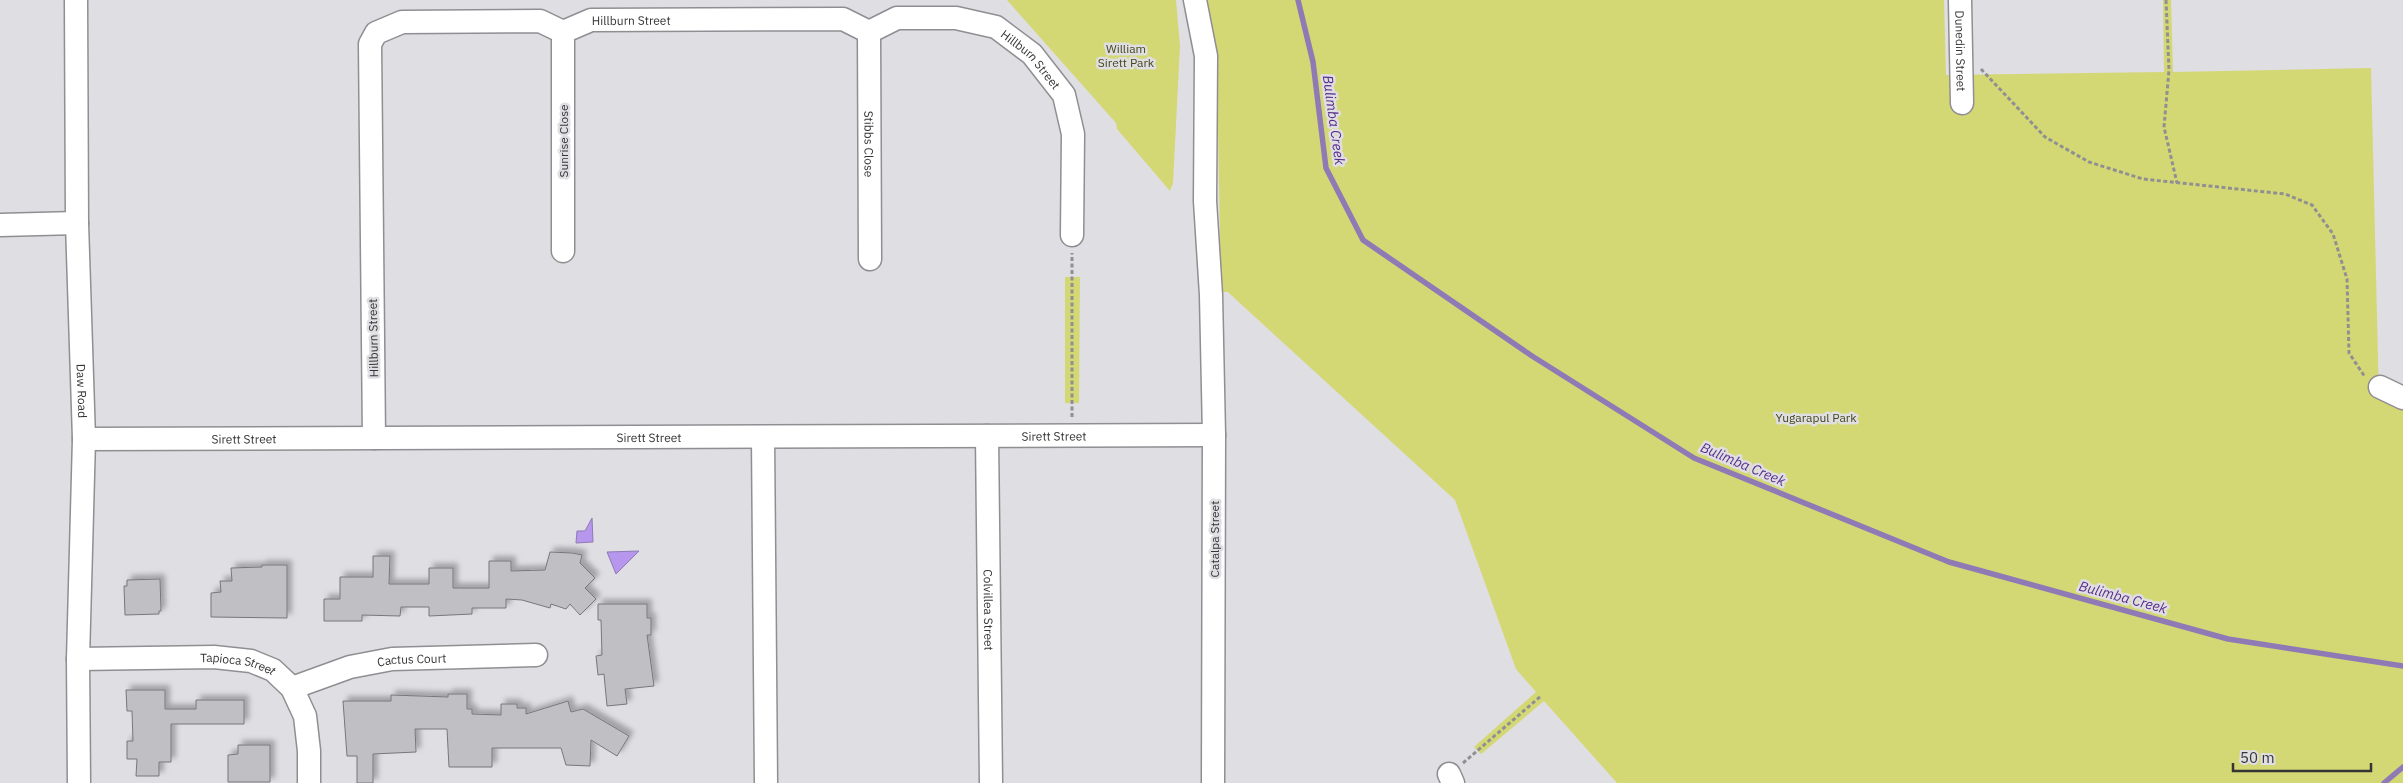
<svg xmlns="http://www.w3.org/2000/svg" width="2403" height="783" viewBox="0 0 2403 783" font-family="'IBM Plex Sans',sans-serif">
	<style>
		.green { fill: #d4d874 }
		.water { fill: #b797ed; stroke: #907ab6 }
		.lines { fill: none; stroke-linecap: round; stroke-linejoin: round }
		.stream { stroke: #907ab6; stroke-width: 5.5 }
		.building { fill: #c0bfc3; stroke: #78777a; filter: url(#shadow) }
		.minor-casing { stroke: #908e92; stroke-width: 25 }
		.path { stroke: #909092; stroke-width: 3; stroke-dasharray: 4 2.5; stroke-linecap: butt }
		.minor { stroke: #fff; stroke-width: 22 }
		.labels { text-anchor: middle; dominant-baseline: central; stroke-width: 5; stroke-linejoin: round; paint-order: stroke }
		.street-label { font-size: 12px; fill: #353536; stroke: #dfdee2 }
		.park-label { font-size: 12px; fill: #45471d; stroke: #dfdee2 }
		.water-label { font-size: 14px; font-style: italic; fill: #592c8e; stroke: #dfdee2 }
	</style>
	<defs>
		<filter id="shadow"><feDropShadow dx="4.5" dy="-4.5" stdDeviation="2.5" flood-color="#0004"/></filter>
	</defs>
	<rect width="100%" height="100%" fill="#dfdee2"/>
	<path class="green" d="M1007 0H1176L1180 46 1173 183 1170 191 1117 129 1116 123Z
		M1206 0H1944L1946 75 2164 72 2163 0H2171L2173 72 2371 68 2379 399 2403 410V783H1617L1544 701 1481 754 1474 747 1536 692 1516 669 1455 500 1231 295 1228 292H1221L1217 73Z
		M1065 277H1080L1079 403H1065Z"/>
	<path class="water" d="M592 518 593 542 576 543 577 531H585Z
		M639 551 616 574 607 552Z"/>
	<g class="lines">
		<path class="stream" d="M1298 0 1313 62 1326 168 1363 240 1532 356 1694 458 1949 562 2228 639 2403 666
			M2384 783 2403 767"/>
	</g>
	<path class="building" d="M550 552 572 553 582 555 580 563 595 578 585 588 596 599 580 615 570 604 566 609 551 604 550 608 522 600 506 599V608H472V614L429 616V607H401L400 616 362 615V621H324V599H340V577H373V556H390L389 584H429V568H453V588H489V561H511V571L545 570Z
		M262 565H287V618L211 617V593L221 592 220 581H232L231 568 262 567Z
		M160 579 161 611H159V614L125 615 124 586H127V580Z
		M598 604H647V618H651V635H647L654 686 625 689 627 704 607 706 604 674 598 675 596 656 602 655 601 620H598Z
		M126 690H165V709H196V700H244V724H171V762H159V776H136L137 759H127V741H133L132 711H127Z
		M448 694H467V709H472V714L501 715V704H517V708H526V714L568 701 571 712 583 709 629 736 617 756 591 740 590 766 566 765 561 748H492V767H449L447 729H415L416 752 373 754V783H357V756H347L343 701H391V695L448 697Z
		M238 745H270V782H228V755L238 754Z"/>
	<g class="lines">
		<g class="minor-casing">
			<g id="minor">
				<path id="s1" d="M76 0 77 223 84 439 78 659 79 783"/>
				<path d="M1195 0 1206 56 1205 201 1211 295 1214 435 1213 783"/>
				<path id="s2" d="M1960 0 1962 103"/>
				<path id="s3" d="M869 32 870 259"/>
				<path d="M0 225 77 223"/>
				<path d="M563 251V32"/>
				<path d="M2380 387 2403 398"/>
				<path id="s4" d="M987 436 991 783"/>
				<path d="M763 437 766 783"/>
				<path id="s5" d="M374 438 370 44 376 33 402 22 540 21 563 32 591 20 843 19 869 32 897 18H956L996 27 1032 54 1064 95 1073 134 1072 235"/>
				<path id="s6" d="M84 439 1214 435"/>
				<path id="s7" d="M78 659 214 657 251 661 273 670 292 688 305 716 309 751V783"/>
				<path id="s8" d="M292 688 350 667 392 659 536 655"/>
				<path d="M1449 774 1453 783"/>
			</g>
		</g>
		<path class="path" d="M2166 0 2169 70 2164 127 2177 183
			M1981 69 2045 137 2089 162 2143 179 2285 194 2312 205 2333 234 2347 279 2349 353 2365 377
			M1072 417V253
			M1463 763 1541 696"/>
		<use href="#minor" class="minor"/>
	</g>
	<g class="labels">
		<g class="street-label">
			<text stroke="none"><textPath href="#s5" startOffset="669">Hillburn Street</textPath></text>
			<text stroke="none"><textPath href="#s2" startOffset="51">Dunedin Street</textPath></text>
			<text stroke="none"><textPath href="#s5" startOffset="1089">Hillburn Street</textPath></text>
			<text transform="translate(563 141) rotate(-90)">Sunrise Close</text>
			<text stroke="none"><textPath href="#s3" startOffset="112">Stibbs Close</textPath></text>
			<text transform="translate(373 338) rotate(-91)">Hillburn Street</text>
			<text stroke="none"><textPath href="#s1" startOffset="391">Daw Road</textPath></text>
			<text stroke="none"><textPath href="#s6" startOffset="970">Sirett Street</textPath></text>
			<text stroke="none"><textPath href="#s6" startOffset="565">Sirett Street</textPath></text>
			<text stroke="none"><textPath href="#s6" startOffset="160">Sirett Street</textPath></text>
			<text transform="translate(1214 539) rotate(-90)">Catalpa Street</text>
			<text stroke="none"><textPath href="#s4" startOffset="174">Colvillea Street</textPath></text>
			<text stroke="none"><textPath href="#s8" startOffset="124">Cactus Court</textPath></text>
			<text stroke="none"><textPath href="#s7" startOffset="161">Tapioca Street</textPath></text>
		</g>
		<g class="park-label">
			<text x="1126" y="48">William<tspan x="1126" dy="14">Sirett Park</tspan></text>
			<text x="1816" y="417">Yugarapul Park</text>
		</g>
		<g class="water-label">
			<text transform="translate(1334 120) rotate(82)">Bulimba Creek</text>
			<text transform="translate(1743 464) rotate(23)">Bulimba Creek</text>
			<text transform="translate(2123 597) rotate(15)">Bulimba Creek</text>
		</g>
	</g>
	<path d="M2233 763v8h138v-8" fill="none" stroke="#353536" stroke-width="2.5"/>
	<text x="2240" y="763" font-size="15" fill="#353536" stroke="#dfdee2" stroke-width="4" paint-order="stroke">50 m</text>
</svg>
